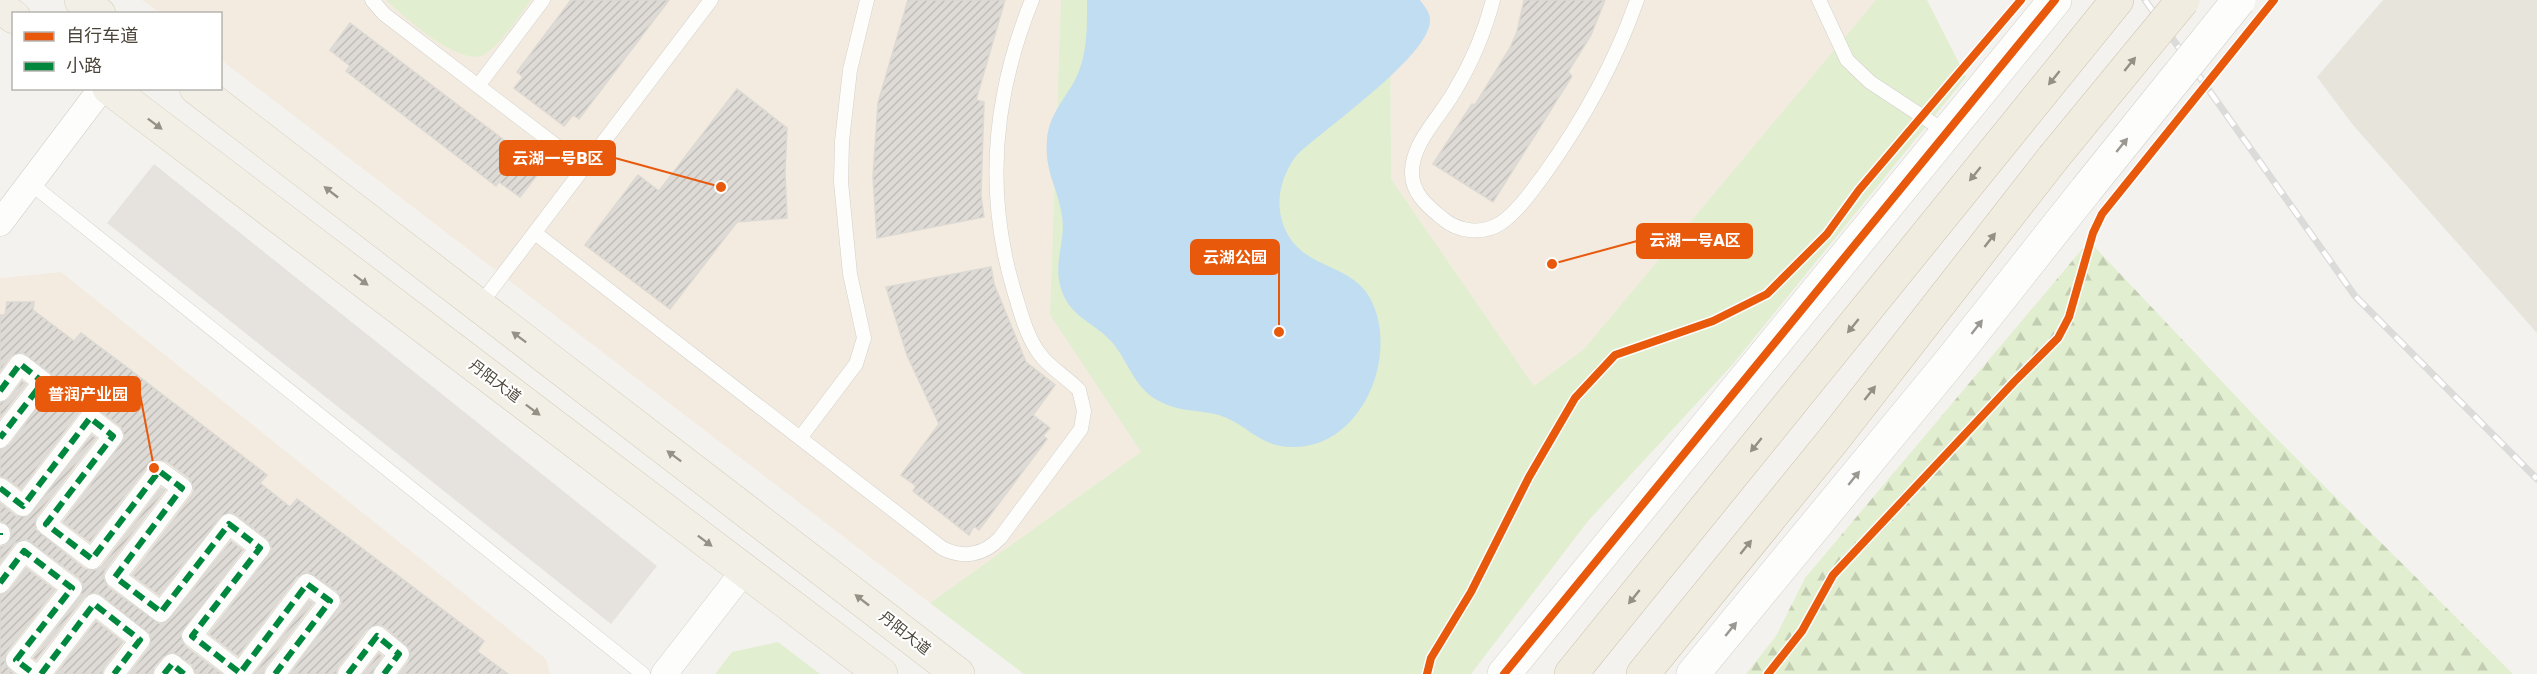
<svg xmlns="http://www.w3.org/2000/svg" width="2537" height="674" viewBox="0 0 2537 674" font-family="Rubik,'Noto Sans SC',sans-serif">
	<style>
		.residential { fill: #e7e4dc }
		.commercial { fill: #f3ebdf }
		.green { fill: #e1eecf }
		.forest { fill: url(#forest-firs) }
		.parking { fill: #e6e3df }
		.water { fill: #c0ddf1 }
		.building { fill: url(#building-hatch); stroke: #dcd9d4; stroke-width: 1.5 }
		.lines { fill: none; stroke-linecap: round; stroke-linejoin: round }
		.service-casing { stroke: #d2d0cb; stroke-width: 15 }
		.pedestrian-casing { stroke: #d2d0cb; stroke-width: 21 }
		.minor-casing { stroke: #d2d0cb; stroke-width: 27 }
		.tertiary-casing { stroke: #d2d0cb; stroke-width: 34 }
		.primary-casing { stroke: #d6cebb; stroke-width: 34 }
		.trunk-casing { stroke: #ccbfa9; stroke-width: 34 }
		.service { stroke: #fdfdfc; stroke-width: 14 }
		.pedestrian { stroke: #fdfdfc; stroke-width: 20 }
		.minor { stroke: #fdfdfc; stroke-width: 26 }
		.tertiary { stroke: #fdfdfc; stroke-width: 33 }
		.primary { stroke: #f2efe6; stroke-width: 33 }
		.trunk { stroke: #f0ece0; stroke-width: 33 }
		.rail-casing { stroke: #dbdbda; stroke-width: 7 }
		.rail { stroke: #fff; stroke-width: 4.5; stroke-dasharray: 14; stroke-linecap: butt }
		.tertiary-bridge-casing { stroke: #d2d0cb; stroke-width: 34; stroke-linecap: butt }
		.trunk-bridge-casing { stroke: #ccbfa9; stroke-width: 34; stroke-linecap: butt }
		.tertiary-bridge { stroke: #fdfdfc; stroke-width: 33 }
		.trunk-bridge { stroke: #f0ece0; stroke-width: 33 }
		.quiet { stroke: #00873e; stroke-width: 6; stroke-dasharray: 12 6; stroke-linecap: butt }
		.cycleway-casing { stroke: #fff; stroke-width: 11 }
		.cycleway { stroke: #e8590c; stroke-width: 8 }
		.oneway { fill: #959084 }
		.oneway2 { fill: #969187 }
		.oneway3 { fill: #9b9791 }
		.labels { text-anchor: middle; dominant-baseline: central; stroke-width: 4.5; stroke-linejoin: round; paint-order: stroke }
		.street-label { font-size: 15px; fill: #4b4439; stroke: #fff }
		.leader { fill: none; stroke: #e8590c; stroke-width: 2 }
		.callout-dot { fill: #e8590c; stroke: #fff; stroke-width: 2 }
		.callout { fill: #e8590c; stroke: #e8590c; stroke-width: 2 }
		.callout-label { font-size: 16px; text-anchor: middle; font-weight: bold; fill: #fff }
	</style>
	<defs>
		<pattern id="forest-firs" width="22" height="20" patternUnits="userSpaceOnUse" patternTransform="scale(1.5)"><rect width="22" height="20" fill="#e1eecf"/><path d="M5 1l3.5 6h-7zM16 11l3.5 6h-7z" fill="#c3cdb2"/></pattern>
		<pattern id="building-hatch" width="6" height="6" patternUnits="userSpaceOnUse" patternTransform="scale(1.5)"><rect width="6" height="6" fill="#dedbd6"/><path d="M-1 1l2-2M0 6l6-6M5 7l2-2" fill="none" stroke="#c0bdb8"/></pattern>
	</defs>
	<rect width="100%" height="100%" fill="#f4f2ee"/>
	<path class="residential" d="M2383 0H2537V333L2353 125 2317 77Z"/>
	<path class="commercial" d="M142 0H1061L1050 315 1141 452 930 603 221 60 220 14 160 13Z
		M1390 0H1876L1584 349 1534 386 1391 179Z
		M61 272 546 659 550 674H0V278Z"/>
	<path class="green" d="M386 0H531C517 18 504 41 485 54 461 69 403 16 386 0Z
		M1061 0H1390L1391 179 1534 386 1584 349 1876 0H1927L1966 77 1733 364 1588 521 1471 674H1024L930 603 1141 452 1050 315Z
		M778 642 820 674H715L732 652Z"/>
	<path class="forest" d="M2089 241 2266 428 2513 674H1746L1776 636 1805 578Z"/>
	<path class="parking" d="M154 164 657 566 611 624 107 223Z"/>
	<path class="water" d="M1087 0H1420C1424 6 1430 12 1430 20 1431 56 1322 130 1296 156 1279 179 1273 209 1288 235 1308 270 1353 264 1371 300 1399 355 1363 446 1295 447 1259 448 1248 424 1219 415 1196 409 1181 413 1157 400 1134 387 1128 361 1112 342 1093 321 1068 317 1060 285 1054 261 1066 239 1062 216 1058 187 1044 172 1047 139 1049 116 1063 101 1074 82 1088 56 1087 28 1087 0Z"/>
	<path class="building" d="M571 0H669L579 119 573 115 564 126 514 88 523 77 517 72Z
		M908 0H1005L976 100 984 102 981 196 984 217 877 238 873 177 878 103Z
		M1524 0H1605L1591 35 1568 72 1572 76 1493 202 1433 164 1472 104 1475 105 1510 48 1517 32Z
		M350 23 542 169 520 197 499 182 496 186 346 71 350 66 330 50Z
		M737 89 787 128 785 172 787 218 737 222 670 309 585 245 638 175 659 191Z
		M991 267 994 284 1026 362 1055 385 1033 415 1050 428 1043 436 1047 439 979 530 974 526 969 535 913 491 916 486 901 475 939 424 907 355 886 287Z
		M7 302H34L33 310 74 341 81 333 128 368 267 475 260 483 290 507 297 499 484 641 477 651 508 674H399L409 661 410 649 385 627 378 624 367 629 338 667 336 674H290L342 603 337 591 308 572 297 577 238 656 209 634 269 555 272 549 267 539 236 515 230 512 220 517 159 595 132 575 192 495 194 489 189 478 166 461 155 460 149 464 90 542 63 522 125 438 121 427 97 409 86 407 80 411 21 489 7 479 0 476V450L10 445 55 383 50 373 22 352 11 356 0 371V315H5Z
		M22 381 26 384 0 418V403L9 399Z
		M92 435 96 438 36 517 35 529 85 569 96 570 102 566 161 488 165 490 105 570 103 576 108 587 160 624 170 619 231 541 243 550 180 634 185 646 222 674H196L192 665 173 652 163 657 154 667 152 674H129L150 647 151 635 101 595 95 592 84 597 36 660 33 658 81 595 83 584 79 578 26 539 15 543 0 563V547L6 545 12 535 10 527 0 521V503L16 516 28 517Z
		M26 568 55 590 6 653 5 664 14 674H0V595L9 591Z
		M309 601 313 603 265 667 263 674H254Z
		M96 621 123 642 104 667 102 674H56Z
		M379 653 382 656 372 674H363Z"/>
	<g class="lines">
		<g class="service-casing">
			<path id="service" d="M372 0 384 14 584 167
				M1493 0C1485 31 1471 64 1454 92 1440 117 1413 141 1412 171 1411 192 1427 206 1442 218 1458 232 1482 235 1501 223 1517 212 1531 192 1543 176 1582 122 1615 63 1637 0
				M1819 0 1847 60 1870 82 1946 132
				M478 86 543 0
				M30 183 643 674
				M535 233 942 548C963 559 984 555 1000 538L1081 429 1084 411 1079 390C1067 377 1049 368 1039 353 1027 337 1021 314 1015 294 984 194 993 96 1032 0
				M479 306 711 0
				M800 438 856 364 864 338 850 274 841 182 842 141 850 70 867 0"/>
		</g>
		<g class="pedestrian-casing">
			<path id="pedestrian" d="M0 391 20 364 43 382 0 438
				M0 488 23 506 90 418 113 436 46 524 92 559 159 471 182 488 115 577 161 612 229 524 260 548 192 636 240 673 307 584 330 601 275 674
				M0 533V535
				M0 583 24 551 72 588 16 660 34 674
				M41 674 94 604 140 640 114 674
				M164 674 172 664 184 674
				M348 674 377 636 399 654 384 674"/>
		</g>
		<g class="minor-casing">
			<path id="minor" d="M0 223 102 88
				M664 674 744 571"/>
		</g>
		<g class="tertiary-casing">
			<path id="tertiary" d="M1504 674 2055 0
				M1693 674 1949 363 2086 190"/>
		</g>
		<g class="primary-casing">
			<path id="primary" d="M81 0 99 14
				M0 7 14 17
				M109 88 881 674
				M196 88 958 674"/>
		</g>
		<g class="trunk-casing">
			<path id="trunk" d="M1571 674 2117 0
				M1643 674 1834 439 2053 158"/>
		</g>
		<use href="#service" class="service"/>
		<use href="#pedestrian" class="pedestrian"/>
		<use href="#minor" class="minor"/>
		<use href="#tertiary" class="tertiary"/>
		<use href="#primary" class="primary"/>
		<use href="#trunk" class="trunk"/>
		<g class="rail-casing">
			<path id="rail" d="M2145 0 2355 296 2537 479"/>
		</g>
		<use href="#rail" class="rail"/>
		<g class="tertiary-bridge-casing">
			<path id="tertiary-bridge" d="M2086 190 2239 0"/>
		</g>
		<g class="trunk-bridge-casing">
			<path id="trunk-bridge" d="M2053 158 2183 0"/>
		</g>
		<use href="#tertiary-bridge" class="tertiary-bridge"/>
		<use href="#trunk-bridge" class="trunk-bridge"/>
		<path class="quiet" d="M0 391 20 364 43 382 0 438
			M0 488 23 506 90 418 113 436 46 524 92 559 159 471 182 488 115 577 161 612 229 524 260 548 192 636 240 673 307 584 330 601 275 674
			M0 533V535
			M0 583 24 551 72 588 16 660 34 674
			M41 674 94 604 140 640 114 674
			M164 674 172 664 184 674
			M348 674 377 636 399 654 384 674"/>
		<g class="cycleway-casing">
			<path id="cycleway" d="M1427 674 1431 658 1471 592 1529 477 1575 398 1615 355 1713 321 1767 294 1827 234 1859 190 2021 0
				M1504 674 2055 0
				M1768 674 1802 631 1833 575 2014 382 2058 338 2069 317 2093 233 2102 214 2274 0"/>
		</g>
		<use href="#cycleway" class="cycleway"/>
	</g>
	<defs><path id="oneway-solid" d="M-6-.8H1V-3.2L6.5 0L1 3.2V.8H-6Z" transform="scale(1.5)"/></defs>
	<g class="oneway">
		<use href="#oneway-solid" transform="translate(2130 64) rotate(-51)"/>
		<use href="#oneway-solid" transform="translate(2054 78) rotate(129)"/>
		<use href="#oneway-solid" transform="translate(1975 174) rotate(129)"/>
		<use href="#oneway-solid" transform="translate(1990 240) rotate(-52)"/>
		<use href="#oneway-solid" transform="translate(1853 326) rotate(129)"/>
		<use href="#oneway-solid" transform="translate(1870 393) rotate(-52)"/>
		<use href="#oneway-solid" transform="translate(1756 445) rotate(129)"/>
		<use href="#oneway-solid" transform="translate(1746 547) rotate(-51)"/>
		<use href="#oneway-solid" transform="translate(1634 597) rotate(129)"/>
	</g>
	<g class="oneway2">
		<use href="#oneway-solid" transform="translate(155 124) rotate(37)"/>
		<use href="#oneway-solid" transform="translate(331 192) rotate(-142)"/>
		<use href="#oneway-solid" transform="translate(361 280) rotate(37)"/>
		<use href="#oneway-solid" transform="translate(519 337) rotate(-143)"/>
		<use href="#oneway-solid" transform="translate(533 410) rotate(37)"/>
		<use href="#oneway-solid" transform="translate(674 456) rotate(-143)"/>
		<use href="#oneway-solid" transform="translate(705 541) rotate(37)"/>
		<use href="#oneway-solid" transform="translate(862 600) rotate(-142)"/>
	</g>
	<g class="oneway3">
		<use href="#oneway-solid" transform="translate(2122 145) rotate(-51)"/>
		<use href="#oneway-solid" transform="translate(1977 327) rotate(-52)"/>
		<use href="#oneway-solid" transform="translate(1854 478) rotate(-51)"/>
		<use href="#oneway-solid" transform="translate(1731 629) rotate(-51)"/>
	</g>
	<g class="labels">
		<g class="street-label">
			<text transform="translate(495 381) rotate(37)">丹阳大道</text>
			<text transform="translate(905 633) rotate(38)">丹阳大道</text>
		</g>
	</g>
	<path class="leader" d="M721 187L615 158M1552 264L1637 241M1279 332L1279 257M154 468L140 394"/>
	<g class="callout-dot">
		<circle cx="721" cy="187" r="6"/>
		<circle cx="1552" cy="264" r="6"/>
		<circle cx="1279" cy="332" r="6"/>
		<circle cx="154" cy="468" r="6"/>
	</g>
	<g class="callout">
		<rect x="500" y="141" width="115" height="34" rx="6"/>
		<rect x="1637" y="224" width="115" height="34" rx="6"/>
		<rect x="1191" y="240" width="88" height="34" rx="6"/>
		<rect x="36" y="377" width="104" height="34" rx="6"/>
	</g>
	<g class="callout-label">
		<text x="558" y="164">云湖一号B区</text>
		<text x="1695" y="246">云湖一号A区</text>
		<text x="1235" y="263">云湖公园</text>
		<text x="88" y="400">普润产业园</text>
	</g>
	<rect x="12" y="12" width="210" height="78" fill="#ffffff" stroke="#b7b4b0" stroke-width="1.5"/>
	<rect x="24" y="32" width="30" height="9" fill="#e8590c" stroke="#b7b4b0" stroke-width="1.5"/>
	<text x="66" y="42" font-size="18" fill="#4b4439">自行车道</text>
	<rect x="24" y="62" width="30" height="9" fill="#00873e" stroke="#b7b4b0" stroke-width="1.5"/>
	<text x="66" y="72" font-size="18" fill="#4b4439">小路</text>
</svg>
